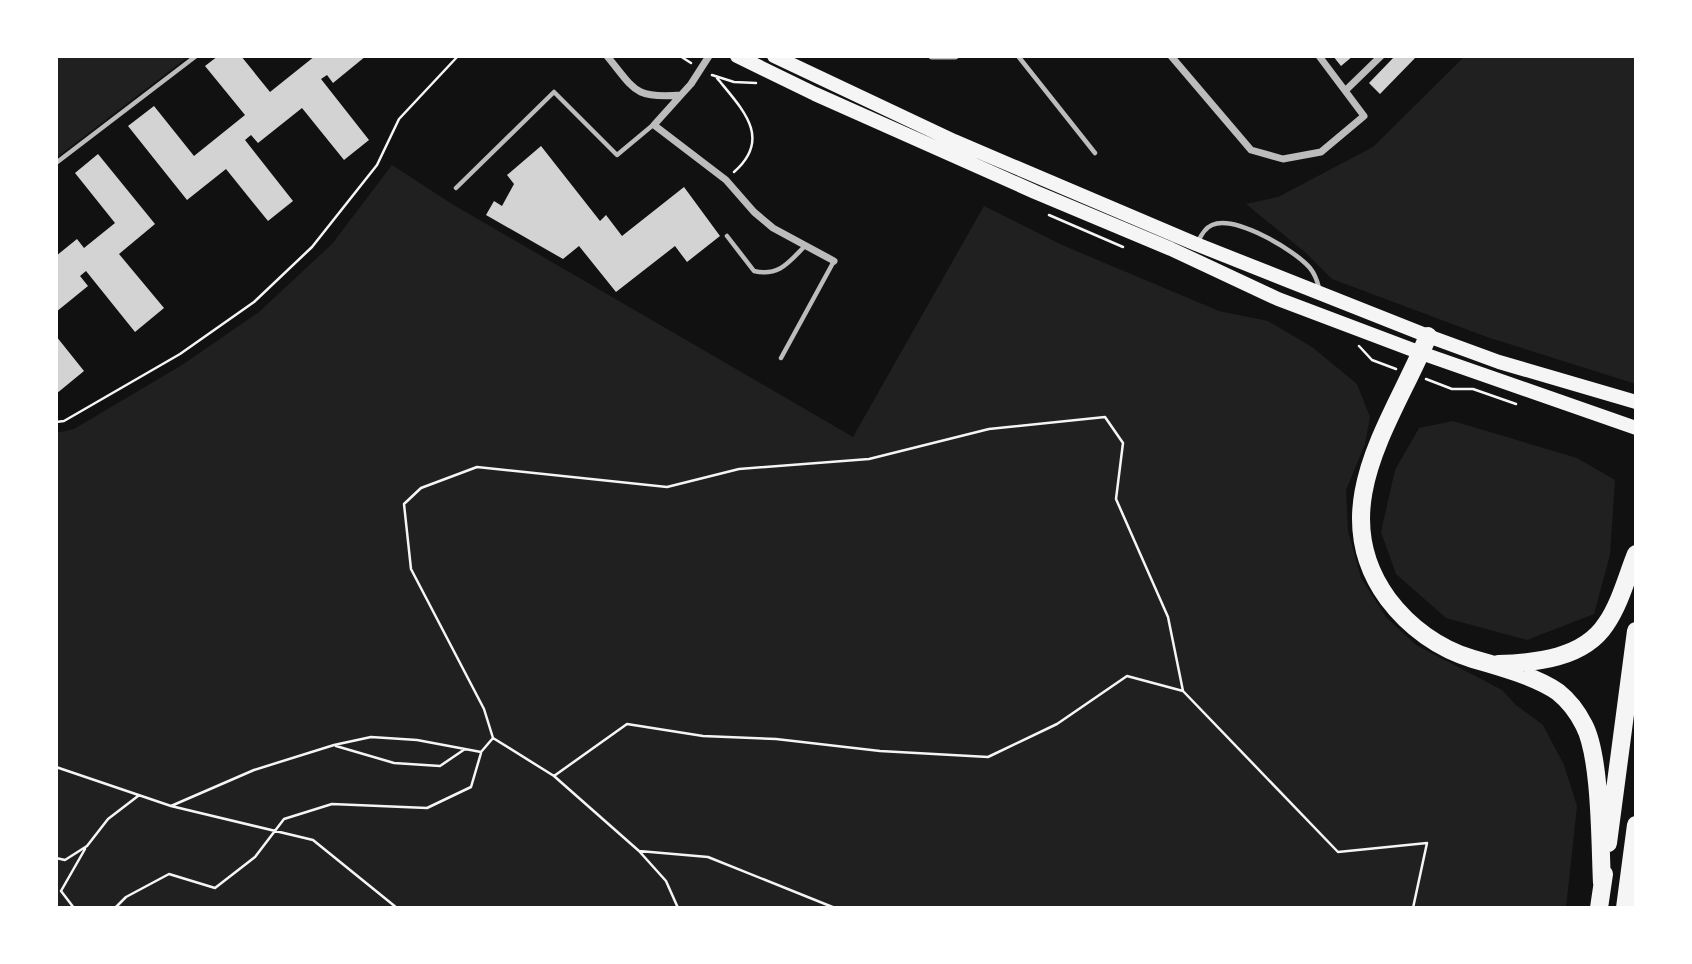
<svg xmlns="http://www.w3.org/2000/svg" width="1692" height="964" viewBox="0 0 1692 964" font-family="'Varela Round',sans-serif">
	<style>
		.green { fill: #202020 }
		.building { fill: #d3d3d3 }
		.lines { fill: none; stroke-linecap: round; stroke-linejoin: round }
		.path { stroke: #f5f5f5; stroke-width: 2.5 }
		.service { stroke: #bcbcbc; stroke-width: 4.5 }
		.minor { stroke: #bcbcbc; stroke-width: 7 }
		.secondary { stroke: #f5f5f5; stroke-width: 14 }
		.primary { stroke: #f5f5f5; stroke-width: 14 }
		.motorway { stroke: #f5f5f5; stroke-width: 18 }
	</style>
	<rect width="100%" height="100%" fill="#111"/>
	<path class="green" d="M56 56H189L56 158Z
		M1465 56H1636V384L1487 337 1332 279 1306 253 1246 204 1278 197 1373 147Z
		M392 165 452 204 853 437 984 206 1062 245 1219 311 1268 321 1312 347 1357 384 1370 417 1365 444 1346 490 1348 531 1361 578 1386 617 1416 645 1502 690 1516 705 1543 725 1564 765 1577 806 1566 908H56V433L74 429 182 365 259 312 332 244Z
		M1453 421 1577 458 1615 480 1610 555 1594 614 1527 640 1446 618 1396 574 1381 532 1395 470 1419 428Z"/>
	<path class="building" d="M218 56H241L270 92 315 56H366L333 83 327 75 321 79 369 140 344 160 302 108 258 143 251 135 245 140 293 201 268 221 226 169 187 200 128 126 154 106 194 156 245 115 205 66Z
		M1333 56H1353L1341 66Z
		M1395 56H1417L1380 94 1369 83Z
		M541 146 600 221 606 215 622 236 684 187 720 236 687 262 675 246 616 292 579 246 563 259 486 215 494 201 502 206 514 184 507 175Z
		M98 154 155 224 119 254 164 308 135 332 86 271 80 276 88 286 56 312V256L77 239 84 248 115 223 75 173Z
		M56 336 84 371 56 394Z"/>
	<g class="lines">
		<path class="path" d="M680 56 691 63
			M712 75 734 82 756 83
			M717 78C742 109 773 138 734 172
			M1049 215 1123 247
			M1359 346 1372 360 1396 369
			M1426 379 1452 389H1473L1516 404
			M56 422 64 421 180 354 254 302 312 247 377 165 399 119 458 56
			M493 738 484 709 411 569 404 504 421 488 477 467 667 487 739 469 869 459 989 429 1105 417 1123 443 1116 499 1168 617 1183 691
			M336 746 394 763 440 766 465 749
			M56 767 171 806 313 840 397 908
			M554 776 627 724 703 736 776 739 880 751 988 757 1057 724 1127 676 1183 691 1338 852 1427 843 1413 908
			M171 806 254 770 334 745 371 737 417 740 481 752 493 738 554 776 639 851 666 881 678 908
			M639 851 708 857 835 908
			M56 858 65 860 87 846 108 819 138 796
			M74 908 61 891 85 849
			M115 908 126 897 169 874 215 888 255 857 284 819 332 804 427 808 471 787 481 753"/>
		<path class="service" d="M1018 56 1095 153
			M56 163 196 56
			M456 188 554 92 617 155 653 125
			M727 236 754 271C779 277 789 262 805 246
			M1198 242C1201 235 1205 228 1212 225 1235 215 1295 250 1310 268 1315 274 1317 280 1319 288
			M781 358 834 261"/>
		<path class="minor" d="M607 56C635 90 634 99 681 95L691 84 709 56
			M932 56H955
			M1171 56 1251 150 1283 159 1321 152 1364 116 1319 56
			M1346 90 1381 56
			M681 95 654 125 726 180 754 212 773 228 834 261"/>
		<path class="secondary" d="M737 56 815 94 1035 192 1171 249 1278 299 1421 353
			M774 56 954 141 1196 244 1428 336"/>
		<path class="primary" d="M1428 336 1499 362 1636 402
			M1421 353 1636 428"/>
		<path class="motorway" d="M1428 336C1393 421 1322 509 1388 599 1409 627 1439 649 1473 659 1498 666 1537 677 1558 692 1568 700 1578 713 1584 725 1601 757 1600 844 1602 883
			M1498 664C1536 663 1584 658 1606 624 1620 604 1627 576 1636 554
			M1608 843 1636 631
			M1599 908 1604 874
			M1625 908 1636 825"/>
	</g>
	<rect width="1692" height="964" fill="none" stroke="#ffffff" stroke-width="116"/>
</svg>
